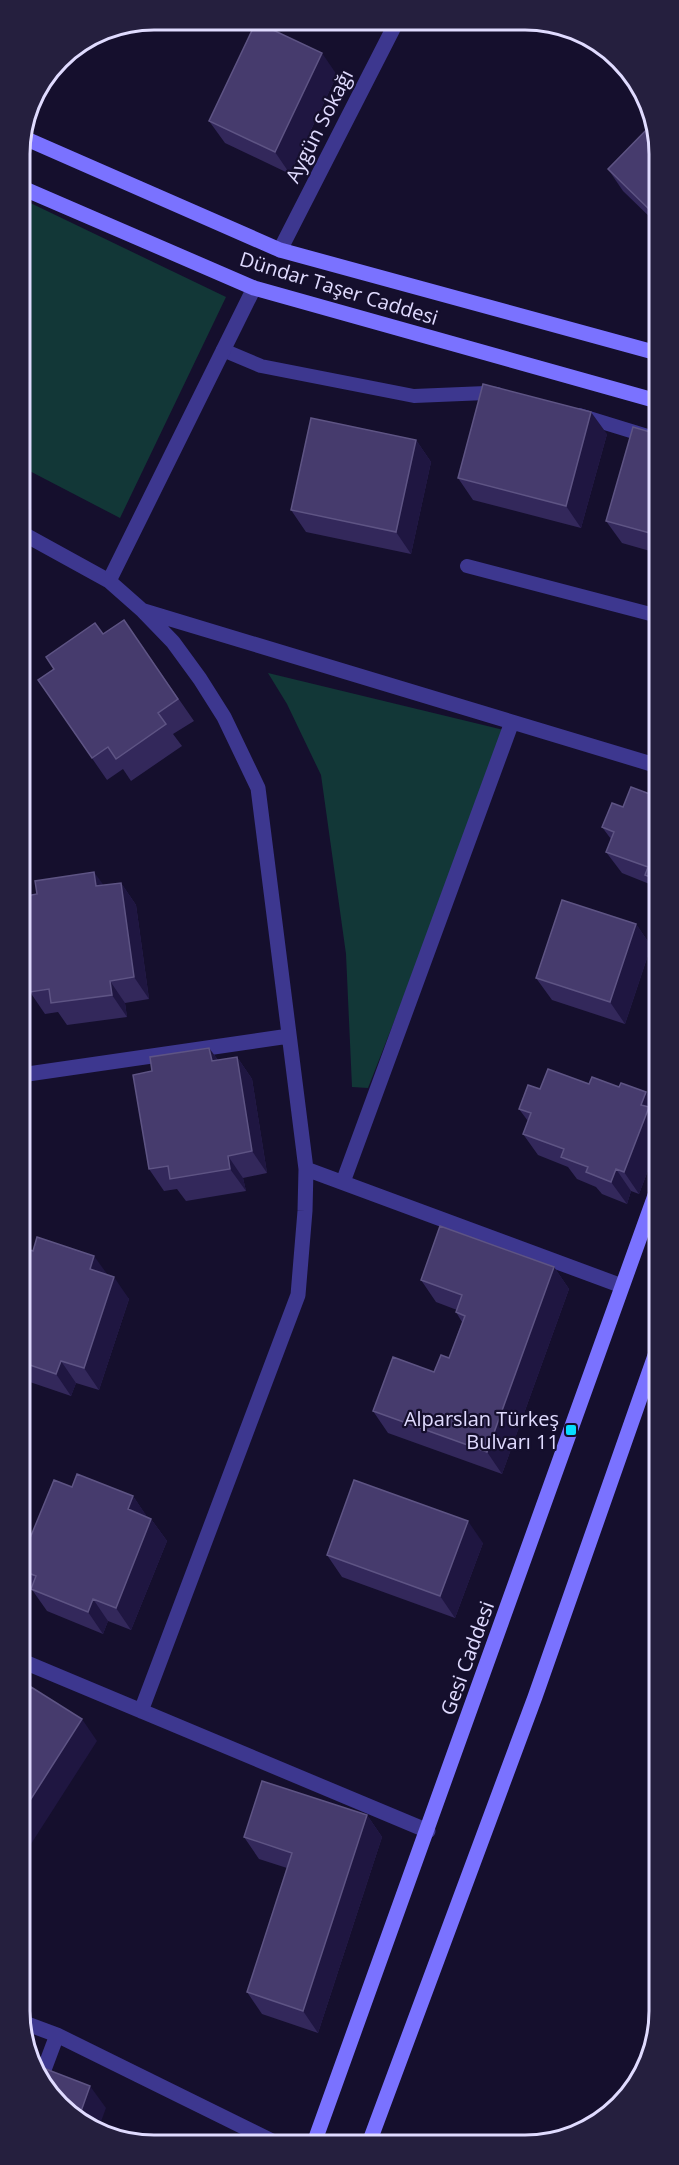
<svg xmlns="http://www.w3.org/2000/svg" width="679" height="2165" viewBox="0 0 679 2165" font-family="'Open Sans',sans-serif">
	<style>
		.green { fill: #123737 }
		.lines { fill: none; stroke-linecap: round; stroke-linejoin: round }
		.lane { stroke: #3d378f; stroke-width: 14 }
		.street { stroke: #3d378f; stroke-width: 15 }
		.secondary { stroke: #7a72ff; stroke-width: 15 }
		.wall { fill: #33285b }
		.shaded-wall { fill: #1f1641 }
		.building { fill: #463b6d; stroke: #5e5484; stroke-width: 1.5 }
		.poi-dot { fill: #07deff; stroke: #150f2d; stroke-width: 2 }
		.labels { text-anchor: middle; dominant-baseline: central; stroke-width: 4.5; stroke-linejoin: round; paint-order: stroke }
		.street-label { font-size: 20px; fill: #e0dbff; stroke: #150f2d }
		.poi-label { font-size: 20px; fill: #e0dbff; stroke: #150f2d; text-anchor: end }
		.rim { fill: none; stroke: #e0dbff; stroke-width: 3 }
	</style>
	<rect width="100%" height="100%" fill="#150f2d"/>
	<path class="green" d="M20 198 226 297 120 518 20 466Z
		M268 673 508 731 368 1088 352 1087 346 954 321 775 287 704Z"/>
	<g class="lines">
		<path class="lane" d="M223 350 261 366 414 396 486 393 497 394
			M579 415 657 439
			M467 566 658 616"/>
		<path class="street" d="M280 250 397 21
			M20 532 109 581 143 611 173 642 200 679 224 717 258 788 306 1169 305 1211 298 1295 141 1711
			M109 581 254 288
			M144 611 658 766
			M21 1075 289 1036
			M306 1169 622 1286
			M343 1182 512 722
			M22 1661 428 1831
			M22 2022 57 2035 276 2143
			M42 2075 57 2035"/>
		<path class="secondary" d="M22 137 280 250 657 353
			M20 187 254 288 657 401
			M314 2143 658 1187
			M369 2143 535 1697 658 1347"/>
	</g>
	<path class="wall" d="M337 75 290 174 225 143 209 121Z
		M657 128V224L623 191 608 169Z
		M607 434 581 528 473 500 458 478Z
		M657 434V553L622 543 606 521Z
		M416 440 431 462 411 554 306 532 291 510Z
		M124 620 194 721 173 734 182 746 131 781 123 769 107 780 38 680Z
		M658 797V894L652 885 622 873 606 852 611 839 602 827 623 807Z
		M121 883 136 905 149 999 125 1003 127 1017 67 1025 58 1012 45 1014 30 992 103 885Z
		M636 924 651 946 625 1024 552 1000 536 978Z
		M209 1048 218 1060 237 1057 252 1079 267 1173 243 1178 246 1191 186 1201 177 1189 164 1191 149 1169 152 1071Z
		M589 1084 619 1087 646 1092 658 1110V1144L639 1194 631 1191 627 1204 602 1194 596 1187 577 1179 568 1167 538 1155 523 1134 528 1121 519 1109 540 1089Z
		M21 1247 108 1275 129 1299 99 1390 76 1383 71 1396 21 1379Z
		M554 1267 569 1289 502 1474 388 1433 373 1411 434 1372 449 1358 462 1322 456 1312 457 1310 436 1302 421 1280Z
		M72 1487 133 1496 147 1517 151 1519 167 1541 131 1630 108 1621 103 1634 47 1611 21 1574V1560Z
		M483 1543 455 1618 342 1577 327 1555Z
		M367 1815 382 1837 318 2033 262 2014 247 1992 287 1868 259 1859 244 1837Z"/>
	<path class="shaded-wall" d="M322 53 337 75 290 174 275 152Z
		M591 412 607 434 581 528 566 506Z
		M416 440 431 462 411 554 396 532Z
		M94 872 110 894 96 886Z
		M121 883 136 905 149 999 134 977Z
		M636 924 651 946 625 1024 610 1002Z
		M110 981 125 1003 127 1017 112 995Z
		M209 1048 225 1070 212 1061Z
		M237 1057 252 1079 267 1173 252 1151Z
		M646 1092 658 1110V1144L639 1194 624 1172 641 1105Z
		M228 1156 243 1178 246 1191 230 1169Z
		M616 1169 631 1191 627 1204 611 1182Z
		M94 1256 110 1278 90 1269Z
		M554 1267 569 1289 502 1474 487 1452Z
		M114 1277 129 1299 99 1390 84 1368Z
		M61 1361 76 1383 71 1396 56 1374Z
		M133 1496 148 1518 128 1509Z
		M151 1519 167 1541 131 1630 116 1608Z
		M468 1521 483 1543 455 1618 440 1596Z
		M93 1599 108 1621 103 1634 88 1612Z
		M82 1719 97 1741 22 1858V1813Z
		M367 1815 382 1837 318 2033 303 2011Z
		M90 2086 106 2108 99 2127 79 2117Z"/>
	<path class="building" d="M256 22 322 53 275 152 209 121Z
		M654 122 657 128V217L608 169Z
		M483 384 591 412 566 506 458 478Z
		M311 418 416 440 396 532 291 510Z
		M633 427 657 434V535L606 521Z
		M124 620 178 699 158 713 166 724 116 759 108 747 92 758 38 680 54 669 46 657 95 623 103 634Z
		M631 787 658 797V880L645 875 648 867 606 852 614 832 602 827 612 803 623 807Z
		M94 872 96 886 121 883 134 977 110 981 112 995 51 1003 49 989 30 992 21 925V897L37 894 35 881Z
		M562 900 636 924 610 1002 536 978Z
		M209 1048 212 1061 237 1057 252 1151 228 1156 230 1169 170 1179 168 1166 149 1169 133 1075 152 1071 150 1057Z
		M548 1069 589 1084 592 1077 619 1087 621 1083 646 1092 641 1105 649 1107 624 1172 616 1169 611 1182 586 1172 588 1167 561 1157 564 1149 523 1134 531 1113 519 1109 528 1085 540 1089Z
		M440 1226 554 1267 487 1452 373 1411 393 1357 434 1372 441 1355 449 1358 465 1316 456 1312 462 1295 421 1280Z
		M37 1237 94 1256 90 1269 114 1277 84 1368 61 1361 56 1374 21 1362V1247L33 1251Z
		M77 1474 133 1496 128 1509 151 1519 116 1608 93 1599 88 1612 31 1589 36 1576 21 1570V1560L54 1480 72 1487Z
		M354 1480 468 1521 440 1596 327 1555Z
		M31 1687 82 1719 22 1813V1702Z
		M262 1781 367 1815 303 2011 247 1992 292 1853 244 1837Z
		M38 2066 90 2086 79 2117 59 2106Z"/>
	<rect class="poi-dot" x="565" y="1424" width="12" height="12" rx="3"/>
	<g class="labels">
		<g class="street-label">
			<text transform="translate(319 126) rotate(-63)">Aygün Sokağı</text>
			<text transform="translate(339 288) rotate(17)">Dündar Taşer Caddesi</text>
			<text transform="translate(467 1658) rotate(-70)">Gesi Caddesi</text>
		</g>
		<g class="poi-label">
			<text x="559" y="1418">Alparslan Türkeş<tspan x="559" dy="23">Bulvarı 11</tspan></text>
		</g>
	</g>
	<path d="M0 0H679V2165H0ZM154 30H525A124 124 0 0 1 649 154V2011A124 124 0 0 1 525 2135H154A124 124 0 0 1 30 2011V154A124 124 0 0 1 154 30Z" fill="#251f3e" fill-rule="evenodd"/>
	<path class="rim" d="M154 30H525A124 124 0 0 1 649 154V2011A124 124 0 0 1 525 2135H154A124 124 0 0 1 30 2011V154A124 124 0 0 1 154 30Z"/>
</svg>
